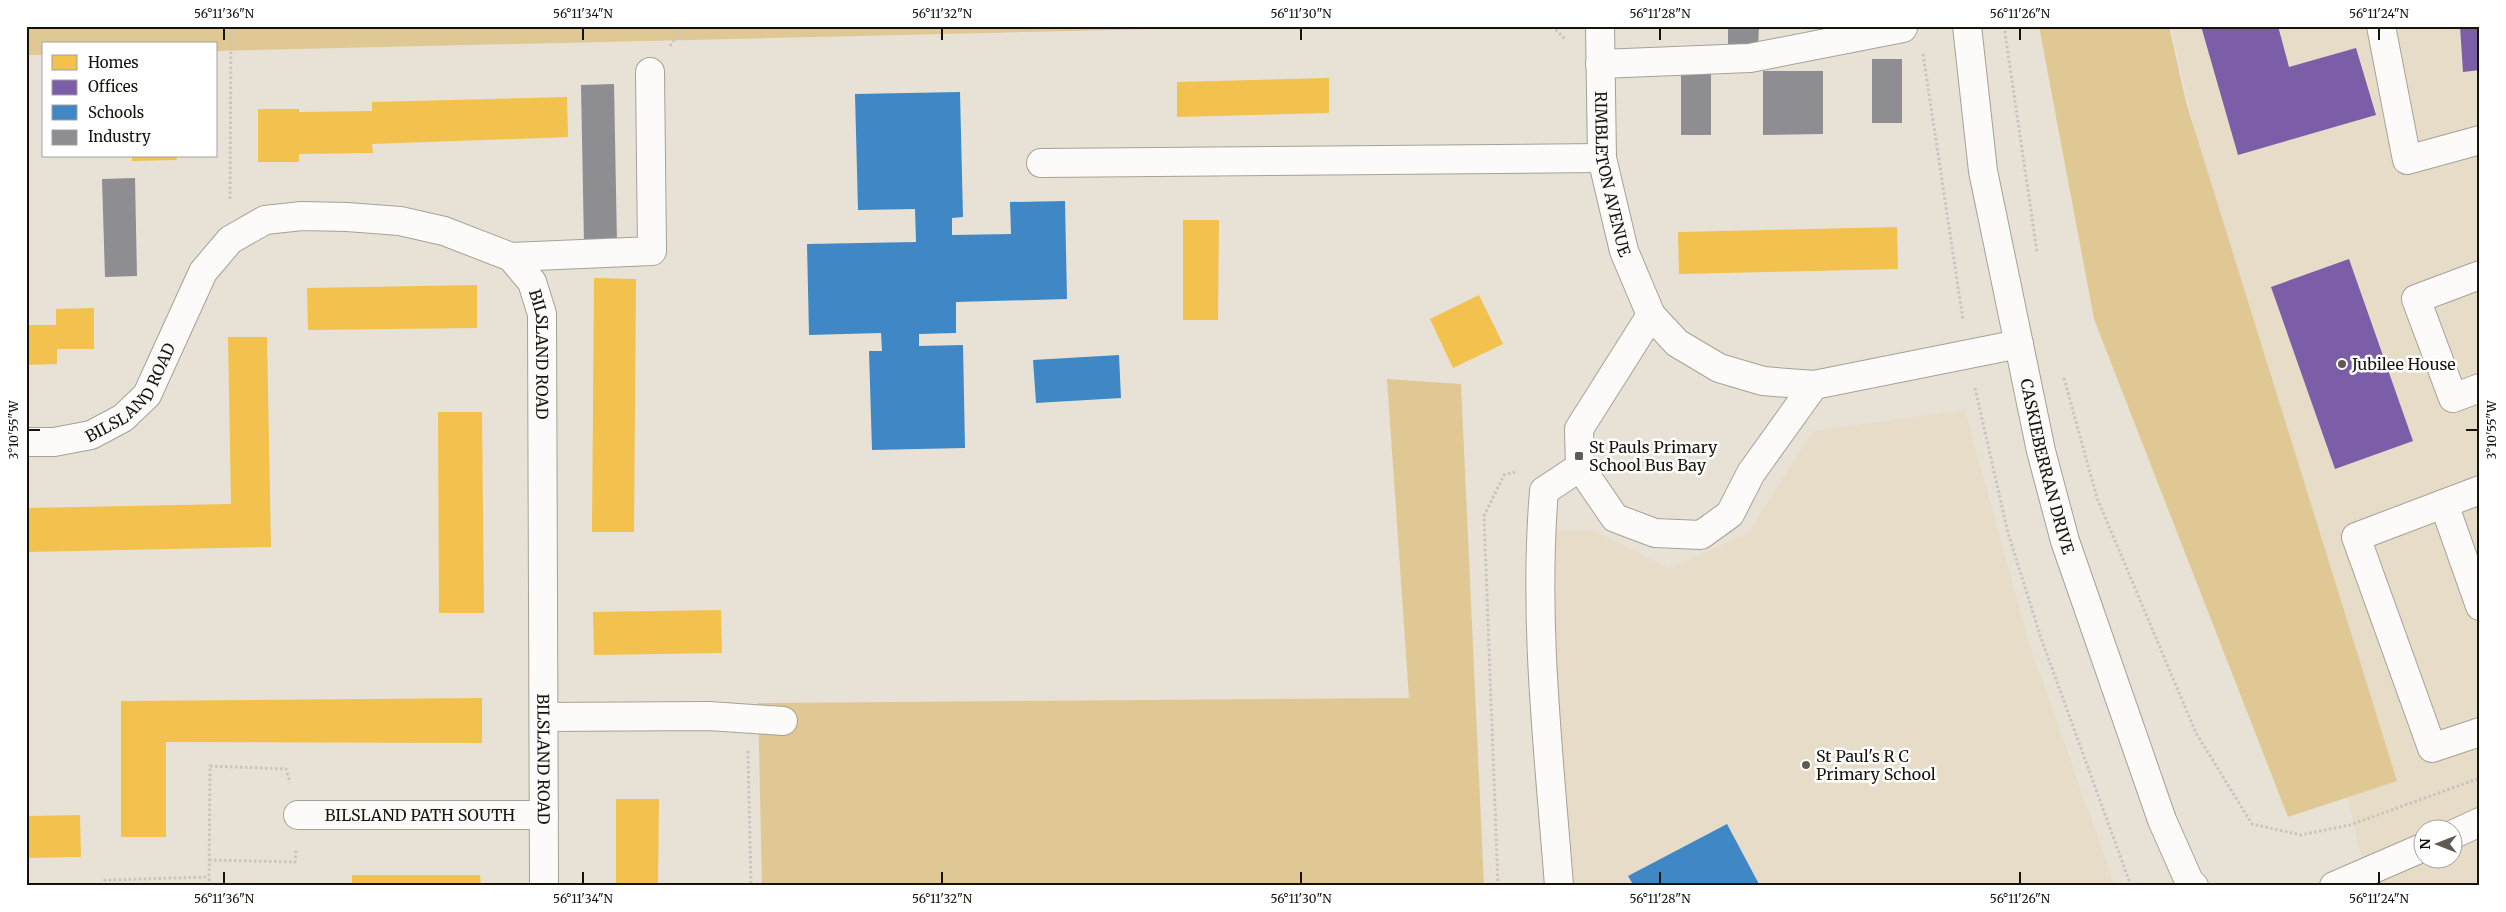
<svg xmlns="http://www.w3.org/2000/svg" width="2506" height="912" viewBox="0 0 2506 912" font-family="Merriweather,serif">
	<style>
		.built { fill: #e7dcc7; fill-rule: evenodd }
		.green { fill: #dfc894 }
		.homes { fill: #f2c14e }
		.offices { fill: #7b5ea7 }
		.schools { fill: #3f88c5 }
		.industry { fill: #8d8d92 }
		.lines { fill: none; stroke-linecap: round; stroke-linejoin: round }
		.minor-casing { stroke: #a5a197; stroke-width: 30 }
		.path { stroke: #c7c5c0; stroke-width: 3; stroke-dasharray: 2.5 2.5; stroke-linecap: butt }
		.minor { stroke: #fcfbf9; stroke-width: 28 }
		.ticks { fill: none; stroke: #16130b; stroke-width: 2 }
		.poi-dot { fill: #605b52; stroke: #fff; stroke-width: 2 }
		.labels { text-anchor: middle; dominant-baseline: central; stroke-width: 5; stroke-linejoin: round; paint-order: stroke }
		.street-label { font-size: 16px; fill: #16130b; stroke: #fff }
		.poi-label { font-size: 16px; fill: #16130b; stroke: #fff; text-anchor: start }
		.neatline { fill: none; stroke: #16130b; stroke-width: 2 }
		.ticks-label { font-size: 12px; text-anchor: middle; fill: #16130b }
	</style>
	<rect width="100%" height="100%" fill="#e8e2d6"/>
	<path class="built" d="M2171 26H2480V886H2368ZM2424 830H2454V860H2424Z
		M1965 410 2029 643 2115 886H1544L1531 530H1593L1670 569 1749 532 1813 431Z"/>
	<path class="green" d="M26 26H1281L216 51V44H44V55H26Z
		M2039 26H2169L2186 102 2397 781 2288 817 2094 319Z
		M1387 379 1461 384 1484 886H762L758 703 1409 698Z"/>
	<path class="homes" d="M1329 78V113L1177 117V82Z
		M567 97 568 137 372 144 373 153 299 154V162H258V109H299V112L372 111V102Z
		M132 156H176L177 160 132 161Z
		M1183 220H1219L1218 320H1183Z
		M1897 227 1898 269 1679 274 1678 232Z
		M594 278 636 279 634 532H592Z
		M477 285V328L308 330 307 288Z
		M1479 295 1503 344 1453 368 1430 319Z
		M94 308V349H57V364L26 365V325H56V309Z
		M228 337H267L271 547 26 552V508L231 504Z
		M438 412H482L484 613H439Z
		M721 610 722 653 594 655 593 612Z
		M482 698V743L166 742V837H121V701Z
		M616 799H659L658 886H616Z
		M80 815 81 857 26 858V816Z
		M352 875H480L481 886H352Z"/>
	<path class="offices" d="M2201 26H2278L2289 67 2356 48 2376 115 2238 155Z
		M2460 26H2480V70L2463 72Z
		M2349 259 2413 441 2335 469 2271 287Z"/>
	<path class="schools" d="M960 92 963 217 952 218V235L1011 234 1010 202 1065 201 1067 299 956 302V333L919 334V346L963 345 965 448 872 450 869 351H882L881 333 809 335 807 244 916 242 915 209 858 210 855 94Z
		M1119 355 1121 398 1036 403 1033 360Z
		M1727 824 1760 886H1634L1628 876Z"/>
	<path class="industry" d="M1728 26H1759L1758 47 1728 46Z
		M1872 59H1902V123H1872Z
		M1681 71H1711V135H1681Z
		M1763 71H1823V134L1763 135Z
		M614 84 617 244 584 245 581 85Z
		M135 178 137 276 105 277 102 179Z"/>
	<g class="lines">
		<g class="minor-casing">
			<g id="minor">
				<path id="s1" d="M1600 26 1602 158 1624 251 1651 315 1677 343 1719 368 1763 381 1814 385 2019 344"/>
				<path id="s2" d="M1967 26 1983 171 2041 451 2065 541 2162 820 2189 881 2194 886"/>
				<path d="M2381 26 2407 160 2480 140"/>
				<path d="M1600 64 1750 58 1903 28"/>
				<path d="M1041 163 1602 158"/>
				<path d="M511 257 652 251 650 72"/>
				<path d="M2480 275 2416 299 2453 398 2480 388"/>
				<path d="M1651 315 1579 429 1580 467 1615 518 1655 533 1701 535 1730 514 1751 473 1814 385"/>
				<path id="s3" d="M26 442H54L91 435 123 418 147 395 203 272 230 240 265 220 302 216 347 217 400 221 444 231 511 257 532 282 542 314 544 886"/>
				<path d="M2480 490 2356 537 2432 748 2480 732"/>
				<path d="M2444 504 2480 606"/>
				<path d="M544 717 709 716 783 721"/>
				<path id="s4" d="M298 815H544"/>
				<path d="M2454 834 2480 822"/>
				<path d="M1559 886C1549 755 1533 622 1544 491L1580 467"/>
				<path d="M2334 886 2424 847"/>
			</g>
		</g>
		<path class="path" d="M1552 26 1566 40
			M2004 26 2037 252
			M670 46 684 26
			M1923 54 1963 320
			M230 199 231 26
			M2064 378 2097 498 2196 733 2252 824 2301 835 2350 825 2480 778
			M1975 388 2008 533 2041 638 2131 886
			M748 751 751 886
			M209 860 295 862 296 849
			M103 886 105 880 209 877
			M209 886 210 766 286 769 290 783
			M1498 886 1484 516 1504 475 1515 472"/>
		<use href="#minor" class="minor"/>
	</g>
	<path class="ticks" d="M224 28V40M583 28V40M942 28V40M1301 28V40M1660 28V40M2020 28V40M2379 28V40M28 430H40M2466 430H2478M224 872V884M583 872V884M942 872V884M1301 872V884M1660 872V884M2020 872V884M2379 872V884"/>
	<g class="poi-dot">
		<circle cx="2342" cy="364" r="5"/>
		<rect x="1574" y="451" width="10" height="10" rx="2.5"/>
		<circle cx="1806" cy="765" r="5"/>
	</g>
	<g class="labels">
		<g class="street-label">
			<text stroke="none"><textPath href="#s1" startOffset="149">RIMBLETON AVENUE</textPath></text>
			<text stroke="none"><textPath href="#s3" startOffset="711">BILSLAND ROAD</textPath></text>
			<text stroke="none"><textPath href="#s3" startOffset="126">BILSLAND ROAD</textPath></text>
			<text stroke="none"><textPath href="#s2" startOffset="448">CASKIEBERRAN DRIVE</textPath></text>
			<text stroke="none"><textPath href="#s3" startOffset="1116">BILSLAND ROAD</textPath></text>
			<text stroke="none"><textPath href="#s4" startOffset="122">BILSLAND PATH SOUTH</textPath></text>
		</g>
		<g class="poi-label">
			<text x="2352" y="364">Jubilee House</text>
			<text x="1589" y="447">St Pauls Primary<tspan x="1589" dy="18">School Bus Bay</tspan></text>
			<text x="1816" y="756">St Paul's R C<tspan x="1816" dy="18">Primary School</tspan></text>
		</g>
	</g>
	<rect width="2506" height="912" fill="none" stroke="#ffffff" stroke-width="55"/>
	<rect x="42" y="42" width="175" height="115" fill="#ffffff" stroke="#a2a19d"/>
	<rect x="52" y="55" width="25" height="15" fill="#f2c14e" stroke="#a2a19d"/>
	<text x="88" y="68" font-size="15" fill="#16130b">Homes</text>
	<rect x="52" y="80" width="25" height="15" fill="#7b5ea7" stroke="#a2a19d"/>
	<text x="88" y="92" font-size="15" fill="#16130b">Offices</text>
	<rect x="52" y="105" width="25" height="15" fill="#3f88c5" stroke="#a2a19d"/>
	<text x="88" y="118" font-size="15" fill="#16130b">Schools</text>
	<rect x="52" y="130" width="25" height="15" fill="#8d8d92" stroke="#a2a19d"/>
	<text x="88" y="142" font-size="15" fill="#16130b">Industry</text>
	<g transform="translate(2438 844) rotate(270)"><circle r="24" fill="#ffffff" stroke="#a2a19d"/>
	<path d="M0-4L9 19L0 12L-9 19Z" fill="#605b52"/>
	<text y="-8" font-size="14" font-weight="bold" text-anchor="middle" fill="#16130b">N</text>
	</g>
	<rect x="28" y="28" width="2450" height="856" class="neatline"/>
	<g class="ticks-label">
		<text x="224" y="18">56°11'36"N</text>
		<text x="583" y="18">56°11'34"N</text>
		<text x="942" y="18">56°11'32"N</text>
		<text x="1301" y="18">56°11'30"N</text>
		<text x="1660" y="18">56°11'28"N</text>
		<text x="2020" y="18">56°11'26"N</text>
		<text x="2379" y="18">56°11'24"N</text>
		<text transform="translate(2492 430) rotate(-90)" y="4">3°10'55"W</text>
		<text transform="translate(14 430) rotate(-90)" y="4">3°10'55"W</text>
		<text x="224" y="903">56°11'36"N</text>
		<text x="583" y="903">56°11'34"N</text>
		<text x="942" y="903">56°11'32"N</text>
		<text x="1301" y="903">56°11'30"N</text>
		<text x="1660" y="903">56°11'28"N</text>
		<text x="2020" y="903">56°11'26"N</text>
		<text x="2379" y="903">56°11'24"N</text>
	</g>
</svg>
